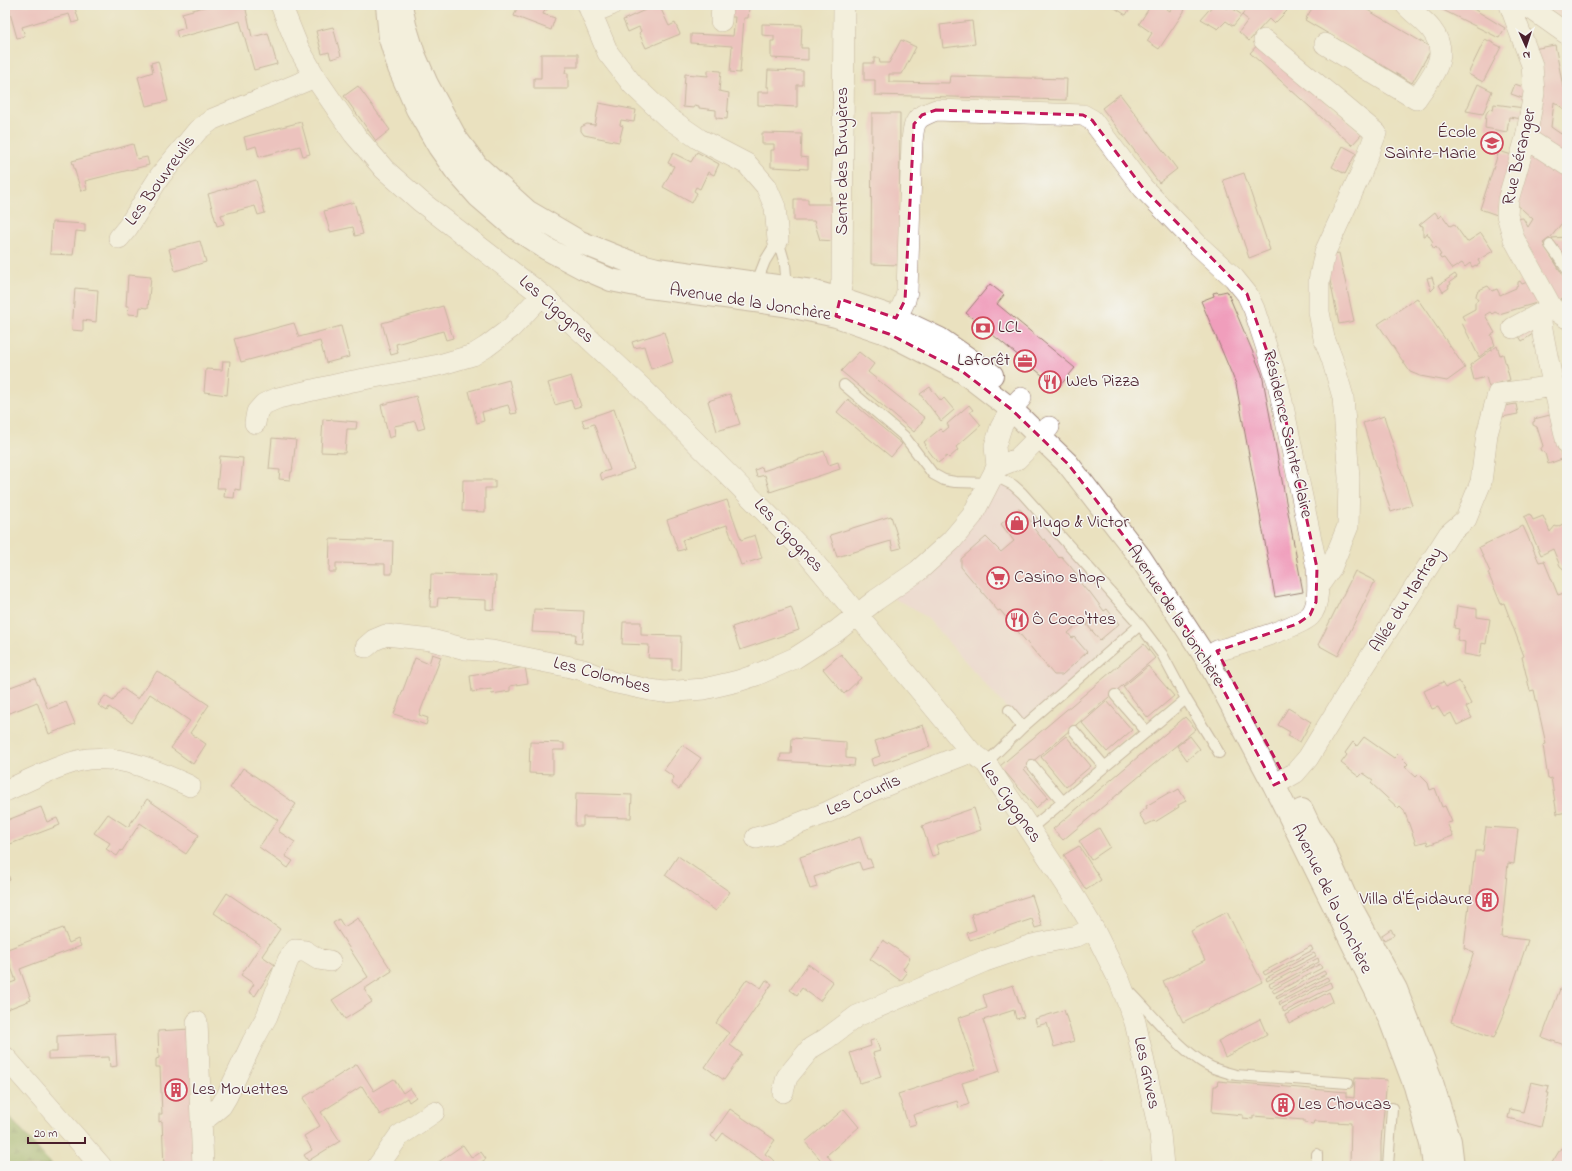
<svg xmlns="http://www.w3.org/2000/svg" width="1572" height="1171" viewBox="0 0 1572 1171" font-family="'Indie Flower',sans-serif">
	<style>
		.built { fill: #f1d0e3 }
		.forest { fill: url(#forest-firs); stroke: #666242 }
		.building { fill: #f09ebc }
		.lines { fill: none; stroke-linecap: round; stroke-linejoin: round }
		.lane-casing { stroke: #9a8075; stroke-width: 12 }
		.street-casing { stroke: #9a8075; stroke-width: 22 }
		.secondary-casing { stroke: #9a8075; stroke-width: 24 }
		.lane { stroke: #fff; stroke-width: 10 }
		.street { stroke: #fff; stroke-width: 21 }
		.secondary { stroke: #fff; stroke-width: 22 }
		.marked { fill: none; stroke: #c2185b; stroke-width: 3; stroke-dasharray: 8 5; stroke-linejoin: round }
		.labels { text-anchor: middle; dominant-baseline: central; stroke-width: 3; stroke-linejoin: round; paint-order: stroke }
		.poi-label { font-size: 18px; fill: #4a1f2b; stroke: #f6f6f2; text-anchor: start }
		.street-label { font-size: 18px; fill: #4a1f2b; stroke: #f6f6f2 }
	</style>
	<defs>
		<pattern id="forest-firs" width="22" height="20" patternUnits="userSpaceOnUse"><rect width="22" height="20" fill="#83a65a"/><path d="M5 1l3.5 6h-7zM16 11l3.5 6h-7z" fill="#6d874b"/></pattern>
	</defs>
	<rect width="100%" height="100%" fill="#f6f6f2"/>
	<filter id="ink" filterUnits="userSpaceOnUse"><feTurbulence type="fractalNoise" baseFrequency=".025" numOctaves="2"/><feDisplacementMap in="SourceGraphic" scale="8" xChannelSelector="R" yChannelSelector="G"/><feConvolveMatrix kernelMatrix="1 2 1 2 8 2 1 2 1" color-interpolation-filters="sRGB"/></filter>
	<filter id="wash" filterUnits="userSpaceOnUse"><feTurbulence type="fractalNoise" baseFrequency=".012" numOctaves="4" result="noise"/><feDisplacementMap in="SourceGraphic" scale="16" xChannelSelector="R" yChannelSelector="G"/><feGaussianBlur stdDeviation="0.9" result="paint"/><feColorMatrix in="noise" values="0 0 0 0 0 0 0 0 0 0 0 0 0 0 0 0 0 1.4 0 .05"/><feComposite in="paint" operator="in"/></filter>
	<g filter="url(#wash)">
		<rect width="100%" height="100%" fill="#eae1bf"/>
		<path class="built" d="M993 475 1013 485 1140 625 1023 727 928 619 915 609 884 594 918 571Z"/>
		<path class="forest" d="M5 1112 53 1166H5Z"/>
		<g id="blocks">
			<path class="building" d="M13 5H74L79 21 72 23 69 14 45 20 22 27 25 36 17 38 8 6Z
				M211 5H245L252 37 268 33 277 64 254 70 240 21 178 38 176 31 185 28 182 13Z
				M518 5H549L547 10 545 9 543 14 555 18 551 30 514 16Z
				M656 5H659L669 26 675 23 680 34 646 48 639 33 641 31 639 27 628 32 623 20Z
				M1110 5H1132L1126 15Z
				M1151 5H1161L1170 11 1173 5H1178L1185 10 1159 49 1147 41 1152 33 1139 24Z
				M1213 5H1221L1227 9 1229 6 1242 15 1233 26 1226 21 1218 29 1201 19Z
				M1251 5H1280L1287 11 1274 24 1269 19 1249 41 1239 32 1248 20 1242 15Z
				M1314 5H1359L1432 48 1412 83 1305 20Z
				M1433 5H1467L1505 28 1499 38Z
				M1543 5H1567V18L1565 21Z
				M732 7 749 8 748 18H744L740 73 730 72 732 46 691 43V34L733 36 735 17H731Z
				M972 21 975 44 943 48 940 25Z
				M762 24 802 25 801 48H808V60L771 58V41H774V36L762 35Z
				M333 27 341 56 331 59 329 52 322 54 316 31Z
				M1485 39 1501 47 1483 82 1468 74Z
				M901 40 916 47 902 74H889V82L949 83 950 76 1067 79 1066 100 875 95V80H864V63H874V58H879L880 63H889Z
				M1260 42 1362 134 1352 145 1250 53Z
				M1555 45 1563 87 1567 85V111L1554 102 1551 127 1561 134 1564 130 1567 133V159L1534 138 1533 49Z
				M541 54H578V67H566L565 73H568V89H534V78H541Z
				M158 61 168 101 146 106 138 77 153 72 151 63Z
				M708 70 721 71 719 91 729 93 727 119 716 118V110L699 108V106L694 105V108L683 107 685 74 708 76Z
				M768 70 803 71V85H797V107L758 105V92H769V87H767Z
				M1478 84 1492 91 1483 114 1466 111Z
				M1515 84 1526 88 1525 99 1511 94Z
				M358 86 390 130 376 141 344 96Z
				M1120 94 1177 169 1159 183 1102 108Z
				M599 103 636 110 634 122 621 120 620 125 623 126 619 142 584 135 581 131V127L587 124 595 125Z
				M1494 104 1524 108 1522 119 1509 117 1507 132 1485 128 1486 114 1489 109 1493 110Z
				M872 113H900L899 265 871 264Z
				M301 122 310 154 303 156 300 146 259 157 256 146 247 149 244 137Z
				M762 133 802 134 801 157 808 158V169L771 167V150H774V144H762Z
				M133 144 137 159 147 157 149 165 85 181 87 190 81 191 72 161Z
				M1343 146 1356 153 1345 174 1332 167Z
				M1499 151 1515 156 1497 215 1480 209Z
				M1535 151 1567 177V220L1565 219 1551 237 1543 243 1567 282V295L1555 303 1514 219 1523 218 1528 227 1533 219 1513 201 1523 166Z
				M697 152 719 164 714 175 708 172 700 189 696 187 694 191 697 193 692 203 663 187 674 166 668 163 673 153 691 162Z
				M1244 173 1270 250 1249 258 1223 180Z
				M256 180 265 213 258 215 255 206 221 215 224 224 217 226 208 194Z
				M830 197H835L834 241 820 240 814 221H794V199H808V204H830Z
				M354 202 363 234 355 236 353 227 330 232 324 211Z
				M1435 212 1439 218 1442 215 1450 226 1454 224 1467 242 1481 233 1493 251 1478 260 1480 264 1476 266V265L1472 267 1470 263 1465 267 1462 263 1452 269 1444 258 1441 259 1439 256 1441 255 1436 247 1434 249 1431 244 1433 242 1427 233 1425 236H1423V226L1419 225Z
				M52 222 85 224V232L76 231 73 255 50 254Z
				M1567 237V261L1554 243 1552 238Z
				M200 241 206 262 175 271 169 249Z
				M1339 253 1354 321 1339 324 1325 256Z
				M1455 274 1457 277 1450 282 1451 284 1448 286 1449 288 1443 292 1439 285Z
				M128 275 151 277 148 308 140 307 139 315 128 314 129 306H126Z
				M1432 277 1435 287 1431 291 1427 278Z
				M1520 281 1522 284 1530 281 1540 302 1499 314 1495 312 1492 314 1490 312 1485 315 1495 333 1491 335 1495 345 1479 357 1462 323 1465 321 1462 316 1475 309V302L1478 300 1476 296 1477 292 1481 289 1488 286 1492 291 1497 289 1500 295 1516 288V286L1518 285V282Z
				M990 284 1004 295 997 304 1075 368 1058 388 966 313Z
				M75 288 98 290 96 322 83 320V331L72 330Z
				M1227 291 1262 374 1303 592 1275 597 1236 384 1201 301 1214 296 1213 293 1217 292 1218 293Z
				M1417 298 1465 368 1447 381 1420 376 1410 372 1378 324Z
				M443 306 453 338 446 340 443 331 396 344 398 353 391 355 382 323Z
				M294 323 299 337 341 326 349 357 326 363 320 341 241 362 234 339Z
				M1532 323 1536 332 1522 341 1517 333Z
				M664 332 673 362 651 369 644 346 634 348 632 342Z
				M1497 346 1500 355 1503 354 1510 380 1495 384 1496 388 1489 387 1486 377 1474 380 1470 365Z
				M859 352 874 364 868 372 925 418 914 432 841 371Z
				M223 361H230L227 395 204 392 206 369 222 370Z
				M571 376 581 406 574 408 571 400 555 405 548 383Z
				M509 380 517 413 511 414 508 405 482 412 484 421 477 423 469 391Z
				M930 387 941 401 944 398 954 410 941 421 920 394Z
				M730 394 740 424 717 431 708 401Z
				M416 396 425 428 418 430 415 421 404 424 394 426 395 436 389 438 381 405Z
				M848 399 902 444 891 457 837 412Z
				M1516 404 1518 414 1497 418 1499 407Z
				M969 405 973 410 970 412 981 425 956 447 958 450 949 458 947 456 938 463 925 446 926 445 924 442 940 429 943 432 949 427 947 424Z
				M614 409 634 469 602 480 600 473 610 470 594 424 585 427 582 420Z
				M1554 414 1562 459 1548 464 1545 453 1540 450 1543 446 1537 427 1533 425V422L1535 421 1534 419Z
				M1384 416 1412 505 1391 512 1363 423Z
				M323 419 357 422 356 429H347L345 453 321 452Z
				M272 438 296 440 292 472H291L290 480 279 479 280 470 269 469Z
				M824 451 829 465 838 462 840 469 770 492 765 475 757 477 755 470 762 467 763 471Z
				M220 456 243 458 240 490 235 489 234 498 224 497 225 488H217Z
				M463 480H495V488H485V512L462 511Z
				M727 500 741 540 755 535 762 558 741 565 727 525 682 540 685 549 678 551 667 520Z
				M1018 509 1021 510 1033 524 1032 526 1043 540 1045 539 1059 558 1061 556 1070 566 1078 576 1076 578 1088 592 1089 591 1104 611 1107 609 1119 624 1100 640 1087 625 1089 624 1085 618 1068 633 1072 638 1074 637 1087 652 1062 675H1054L1000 610 998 611 961 567V559L986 537 1001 552 1014 541 1001 524Z
				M1530 514 1533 520 1543 516 1550 532 1555 526 1557 527 1567 522V572L1560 566 1553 549 1541 555 1524 517Z
				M891 516 901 548 893 550 891 541 837 557 830 535Z
				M1523 526 1539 562 1544 561 1558 595 1567 592V812L1557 814 1551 778 1548 779 1543 745 1546 744 1534 690 1530 691 1522 657 1524 656 1504 603 1501 604 1488 573 1490 572 1479 547Z
				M330 539 393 541 392 574H385V564L336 563V572H329Z
				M1355 571 1375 581 1338 656 1318 645Z
				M431 574 496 576 494 610 486 609V600L438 598 437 607H430Z
				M1457 606 1477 609V617L1490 619 1486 644 1482 643 1480 657 1464 654 1465 642 1457 640 1459 629 1454 628Z
				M791 607 799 630 740 650 732 627Z
				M534 609 584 611 582 644 575 643 576 634 532 632Z
				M623 622H641V635L681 636 680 670H672V659L648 658 649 645 622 644Z
				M1144 644 1155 658 1024 769 1048 797 1036 808 1000 766Z
				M432 654 441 657 419 715 428 718 426 725 394 714 415 658 429 664Z
				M841 654 861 678 844 694 823 669Z
				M1148 666 1174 696 1148 718 1123 687Z
				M525 667 528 683 510 686V691L492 694 491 689 472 692 470 676Z
				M157 671 209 705 190 733 206 744 193 764 171 748 190 721 150 694 132 723 109 707 107 711 98 705 105 696 113 701 122 688 138 699Z
				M35 678 48 709 66 702 75 724 49 734 37 702 5 715V689Z
				M1459 681 1471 704 1466 707 1472 718 1457 725 1451 713 1444 717 1438 707 1432 709 1424 691 1443 682 1446 687Z
				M1107 701 1132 730 1107 752 1082 723Z
				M1288 708 1311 722 1300 742 1288 736 1290 732 1278 725Z
				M1185 717 1196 729 1063 840 1053 829Z
				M923 725 930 747 873 766 871 759 880 756 875 741Z
				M1066 736 1091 766 1066 787 1041 757Z
				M1190 736 1200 749 1187 760 1177 746Z
				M1364 737 1394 758 1398 754 1408 764 1405 767 1416 777 1419 774 1428 783 1430 790 1435 788 1442 807 1445 806 1452 822 1447 823 1453 836 1428 845 1427 841 1416 844 1404 810 1400 806 1398 808 1371 783 1373 780 1363 773 1359 777 1341 763 1347 755 1345 753 1353 742 1357 746Z
				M792 738 846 742V758L855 759 854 766 780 761 781 754H791Z
				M530 742 564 743V750H553V774L529 773Z
				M682 745 701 758 679 789 671 783 674 777 664 770Z
				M243 768 296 804 278 831 295 842 285 856 293 861 288 868 259 847 278 820 230 788Z
				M1179 789 1186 801 1178 805 1179 807 1155 822 1154 821 1146 825 1139 814 1147 808 1146 806 1170 792 1172 793Z
				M576 793 632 795 631 818 583 817V826H575Z
				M147 799 199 835 186 854 140 823 122 851 121 850 117 856 106 849 110 843 94 833 108 814 128 827Z
				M41 807 47 822 57 818 60 825 5 846V821Z
				M974 808 981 830 936 845 939 854 932 856 922 826Z
				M1486 827 1518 829 1514 864 1508 863 1501 937 1528 940 1504 1011 1505 1012 1494 1038 1451 1022 1474 952 1464 948 1475 851H1483Z
				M1099 828 1110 847 1091 860 1079 841Z
				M860 837 867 859H870L873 867 862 870 859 862 814 877 817 887 810 889 800 857Z
				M1079 846 1101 880 1086 890 1064 855Z
				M678 856 730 892 716 911 665 875Z
				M5 865 10 880 5 882Z
				M227 893 280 929 262 956 275 965 255 996 249 992 254 984 241 975 261 945 214 913Z
				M1032 895 1042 926 1035 928 1032 919 970 940 967 933 976 930 971 914Z
				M1227 912 1262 982 1183 1022 1163 981 1205 960 1191 931Z
				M358 918 392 971 364 989 372 1002 345 1019 332 1000 368 977 333 923 339 919 344 927Z
				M63 928 69 943 78 939 81 946 20 969 31 1000 5 1010V985L16 981 5 950Z
				M1391 929 1394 935 1384 940 1382 935Z
				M883 940 910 958 903 969 907 973 901 981 870 959Z
				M1311 946 1313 950 1265 975 1263 972Z
				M1314 953 1316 956 1267 981 1266 978Z
				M1318 958 1319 962 1271 987 1269 984Z
				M808 964 833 982 820 1001 802 988 797 995 790 990Z
				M1320 964 1322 968 1274 993 1272 990Z
				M1324 971 1326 974 1277 999 1276 996Z
				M1327 977 1329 980 1280 1005 1279 1002Z
				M747 979 761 988 766 980 772 984 730 1045 742 1054 724 1080 705 1067 729 1033 716 1023Z
				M1330 982 1332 987 1284 1012 1282 1008Z
				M1013 985 1024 1017 1016 1019 1014 1010 983 1020 1000 1071 962 1083 969 1104 959 1108 957 1101 913 1115 916 1124 909 1126 898 1094 975 1069 958 1018 987 1008 983 995Z
				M1560 989 1567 992V1046L1542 1037Z
				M1329 992 1333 1001 1289 1024 1285 1015Z
				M1064 1010 1074 1041 1054 1047 1047 1023 1037 1026 1035 1019Z
				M1260 1019 1267 1035 1225 1057 1218 1041Z
				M190 1029 195 1166H164L162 1121 159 1122V1114H162L160 1067H156V1059L159 1058 158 1031Z
				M115 1033 117 1066 110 1067 109 1057 48 1059V1052H57V1036Z
				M876 1039 880 1051 873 1053 881 1077 860 1083 850 1053 871 1046 870 1041Z
				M357 1064 374 1091 394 1079 403 1093 410 1088 416 1097 409 1102 407 1098 380 1115 362 1086 321 1112 340 1141 308 1161 304 1155 312 1150 304 1136 320 1126 303 1098Z
				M1355 1078 1387 1080 1381 1141V1166H1347V1164H1350L1351 1123 1315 1121 1314 1124 1304 1123V1120L1253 1116V1119L1243 1118V1115L1212 1112 1214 1086H1217L1218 1081 1346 1092V1097L1354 1098Z
				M1531 1082 1549 1086 1547 1093H1549L1541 1127 1508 1118 1510 1109 1523 1112Z
				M730 1109 775 1140 765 1154 774 1160 770 1166 723 1133 717 1141 711 1136Z
				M844 1109 859 1127 827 1155 833 1163 829 1166H826L805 1142Z
				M463 1145 472 1158 481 1152 486 1159 475 1166H439L437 1163Z
				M1561 1148 1567 1151V1166H1550Z
				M1104 1161 1106 1166H1088Z"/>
		</g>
	</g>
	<g filter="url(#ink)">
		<use href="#blocks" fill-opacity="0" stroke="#9a8075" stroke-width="1"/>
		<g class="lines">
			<g class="lane-casing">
				<path id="lane" d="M1550 245 1567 269
					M756 284 765 261 778 240 785 264 787 289
					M844 385 904 436 933 474 944 480 955 482 989 483
					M993 475 1013 485 1022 493 1140 625 1162 654 1186 699 1219 753
					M1115 695 1147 732
					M1009 710 1023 727
					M1074 731 1105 767
					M986 763 1023 727 1140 625
					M1032 765 1063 802
					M1029 830 1186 699
					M1129 991C1151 1013 1180 1050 1207 1065 1216 1070 1225 1072 1236 1075L1348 1083
					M1317 1154V1166
					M1388 1166 1392 1108"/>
			</g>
			<g class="street-casing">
				<path id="street" d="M281 5 298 47 315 77 354 134 384 169 420 201 542 295 643 389 808 555 971 752 986 763 1077 901 1093 928 1120 982 1135 1022 1160 1134 1163 1166
					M588 5 608 53 633 85 667 117 699 139 747 164 766 186 775 207 778 240
					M1510 5 1532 65 1534 93 1526 138 1508 200 1507 215 1514 239 1552 308 1567 318
					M1526 5 1567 34
					M591 13 611 5
					M721 21 722 5
					M1264 40 1376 133 1361 173 1325 252 1319 281V312L1324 338 1332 359 1343 397 1349 478 1348 526 1331 568 1319 585
					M1325 44 1416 99C1432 75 1452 56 1431 29 1424 20 1413 13 1406 5
					M1526 138 1567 165
					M119 238 128 227 160 176 198 130 213 119 315 77
					M1552 308C1544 311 1542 314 1541 322 1547 363 1558 403 1567 443
					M836 316 842 280 844 5
					M1513 328 1545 311
					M889 334 905 300 907 291 912 142C914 120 915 118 936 110L1083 115 1092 120 1143 188 1199 246 1234 278 1247 294 1254 309 1278 383 1317 568C1318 581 1320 606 1310 616 1297 628 1237 645 1217 651L1208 661
					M255 423 257 412 264 404 278 398 348 382 439 365 473 355 486 347 511 328 542 295
					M997 467 1017 459 1049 427
					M366 647 374 640 386 635 431 640 466 649 492 651 566 666 583 670 612 682 650 690 664 692 704 689 738 681 756 675 795 658 834 633 876 600 918 571 951 541 972 516 993 475 997 467 995 446 1001 427 1011 409 1021 398
					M1274 785 1295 773 1308 758 1355 681 1449 534 1466 519 1481 482 1487 434 1498 394 1554 386
					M5 791C28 781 64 762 88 759 123 755 159 772 190 786
					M756 838 775 833 828 812 869 792 971 752
					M197 1022 203 1166
					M5 1057 101 1166
					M783 1092 787 1077 811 1048 826 1039 857 1016 985 961 1032 945 1077 936 1093 928
					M201 1120 209 1116 221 1106 227 1096 253 1041 267 1016 288 960 295 950 305 951 318 959 330 961
					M378 1166 399 1136 434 1112"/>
			</g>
			<g class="secondary-casing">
				<path id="secondary" d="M387 5 390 39 399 68 417 109 439 147 456 171 479 197 515 228 547 249 583 268 611 280 641 286 784 305 836 316 889 334 963 372 1011 409 1068 464 1140 557 1208 661 1274 785 1389 1017 1415 1086 1431 1144 1434 1166
					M401 5 405 25 414 54 427 84 456 138 477 166 527 211 580 242 630 262 657 269 812 291 840 299 896 318 940 339 992 375
					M1302 810 1310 827 1321 842 1346 898 1396 989 1431 1079 1450 1141 1453 1166"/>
			</g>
			<use href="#lane" class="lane"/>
			<use href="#street" class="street"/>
			<use href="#secondary" class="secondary"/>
		</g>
	</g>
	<path d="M0 0H1572V1171H0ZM936 110 1083 115 1092 120 1143 188 1247 294 1278 383 1317 568 1316 602 1310 615 1297 624 1217 651 1286 779 1274 785 1208 661 1140 557 1068 464 1011 409 963 372 889 334 836 316 840 299 896 318 905 300 914 124 922 115Z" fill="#eae1bf" fill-opacity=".55" fill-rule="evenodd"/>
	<path class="marked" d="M936 110 1083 115 1092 120 1143 188 1247 294 1278 383 1317 568 1316 602 1310 615 1297 624 1217 651 1286 779 1274 785 1208 661 1140 557 1068 464 1011 409 963 372 889 334 836 316 840 299 896 318 905 300 914 124 922 115Z"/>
	<defs>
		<g id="school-ring" transform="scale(1.15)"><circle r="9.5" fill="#f6f6f2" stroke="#d1495b" stroke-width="1.5"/><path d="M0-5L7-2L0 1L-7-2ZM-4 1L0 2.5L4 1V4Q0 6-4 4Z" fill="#d1495b"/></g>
		<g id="bank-ring" transform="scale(1.15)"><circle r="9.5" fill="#f6f6f2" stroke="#d1495b" stroke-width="1.5"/><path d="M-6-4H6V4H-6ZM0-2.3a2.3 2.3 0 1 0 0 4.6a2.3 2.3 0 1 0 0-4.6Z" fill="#d1495b"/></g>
		<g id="office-ring" transform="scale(1.15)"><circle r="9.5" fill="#f6f6f2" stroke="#d1495b" stroke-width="1.5"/><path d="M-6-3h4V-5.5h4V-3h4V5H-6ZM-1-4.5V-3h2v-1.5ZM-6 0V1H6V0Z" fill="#d1495b"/></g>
		<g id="restaurant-ring" transform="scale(1.15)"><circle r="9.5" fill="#f6f6f2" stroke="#d1495b" stroke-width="1.5"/><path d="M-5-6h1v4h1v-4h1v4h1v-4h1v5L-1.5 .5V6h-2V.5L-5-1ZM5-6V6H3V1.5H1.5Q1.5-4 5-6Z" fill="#d1495b"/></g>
		<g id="shop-ring" transform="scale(1.15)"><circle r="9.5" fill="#f6f6f2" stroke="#d1495b" stroke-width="1.5"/><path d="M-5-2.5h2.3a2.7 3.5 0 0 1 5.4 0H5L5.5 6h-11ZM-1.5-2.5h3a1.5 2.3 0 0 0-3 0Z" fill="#d1495b"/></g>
		<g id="supermarket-ring" transform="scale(1.15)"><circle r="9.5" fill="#f6f6f2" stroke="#d1495b" stroke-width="1.5"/><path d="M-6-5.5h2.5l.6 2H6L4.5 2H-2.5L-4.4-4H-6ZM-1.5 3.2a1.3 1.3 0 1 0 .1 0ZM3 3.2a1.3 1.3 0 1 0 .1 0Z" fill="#d1495b"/></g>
		<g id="building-ring" transform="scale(1.15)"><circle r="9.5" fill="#f6f6f2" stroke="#d1495b" stroke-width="1.5"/><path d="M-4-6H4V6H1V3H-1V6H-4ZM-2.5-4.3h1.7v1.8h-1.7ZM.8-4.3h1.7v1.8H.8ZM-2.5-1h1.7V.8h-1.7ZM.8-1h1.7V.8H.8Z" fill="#d1495b"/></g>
	</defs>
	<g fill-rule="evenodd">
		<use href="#school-ring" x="1492" y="143"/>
		<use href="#bank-ring" x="983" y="328"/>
		<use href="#office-ring" x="1025" y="361"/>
		<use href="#restaurant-ring" x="1050" y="382"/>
		<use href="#shop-ring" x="1017" y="523"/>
		<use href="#supermarket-ring" x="998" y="578"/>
		<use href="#restaurant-ring" x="1017" y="620"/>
		<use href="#building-ring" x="1487" y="900"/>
		<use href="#building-ring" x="176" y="1090"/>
		<use href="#building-ring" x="1283" y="1105"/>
	</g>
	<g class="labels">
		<g class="poi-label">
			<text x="1476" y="133" text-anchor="end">École<tspan x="1476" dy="21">Sainte-Marie</tspan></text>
			<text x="998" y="328">LCL</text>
			<text x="1010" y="361" text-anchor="end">Laforêt</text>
			<text x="1066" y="382">Web Pizza</text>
			<text x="1032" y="523">Hugo &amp; Victor</text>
			<text x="1014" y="578">Casino shop</text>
			<text x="1032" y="620">Ô Coco'ttes</text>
			<text x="1472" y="900" text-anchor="end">Villa d'Épidaure</text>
			<text x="192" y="1090">Les Mouettes</text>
			<text x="1298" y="1105">Les Choucas</text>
		</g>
		<g class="street-label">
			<text transform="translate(1520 157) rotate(-77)">Rue Béranger</text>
			<text transform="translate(843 161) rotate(-90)">Sente des Bruyères</text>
			<text transform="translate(161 181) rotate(-54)">Les Bouvreuils</text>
			<text transform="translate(750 303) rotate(9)">Avenue de la Jonchère</text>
			<text transform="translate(556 310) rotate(41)">Les Cigognes</text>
			<text transform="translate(1287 434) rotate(77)">Résidence Sainte-Claire</text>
			<text transform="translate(788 536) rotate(47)">Les Cigognes</text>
			<text transform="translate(1407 600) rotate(-58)">Allée du Martray</text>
			<text transform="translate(1175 616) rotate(57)">Avenue de la Jonchère</text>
			<text transform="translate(602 676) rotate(15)">Les Colombes</text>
			<text transform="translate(864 796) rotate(-24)">Les Courlis</text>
			<text transform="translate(1010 803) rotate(55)">Les Cigognes</text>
			<text transform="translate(1331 899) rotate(64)">Avenue de la Jonchère</text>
			<text transform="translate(1146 1073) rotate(78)">Les Grives</text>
		</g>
	</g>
	<rect width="1572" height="1171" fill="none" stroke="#f6f6f2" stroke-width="20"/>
	<g transform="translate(1526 46) rotate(177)" stroke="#f6f6f2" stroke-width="3" paint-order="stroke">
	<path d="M0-3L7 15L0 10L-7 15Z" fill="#4a1f2b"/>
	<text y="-6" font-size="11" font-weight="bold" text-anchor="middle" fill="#4a1f2b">N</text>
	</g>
	<path d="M28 1137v6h57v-6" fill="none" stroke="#4a1f2b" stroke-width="2"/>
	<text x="34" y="1137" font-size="12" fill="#4a1f2b" stroke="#f6f6f2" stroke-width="3" paint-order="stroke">20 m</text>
</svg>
